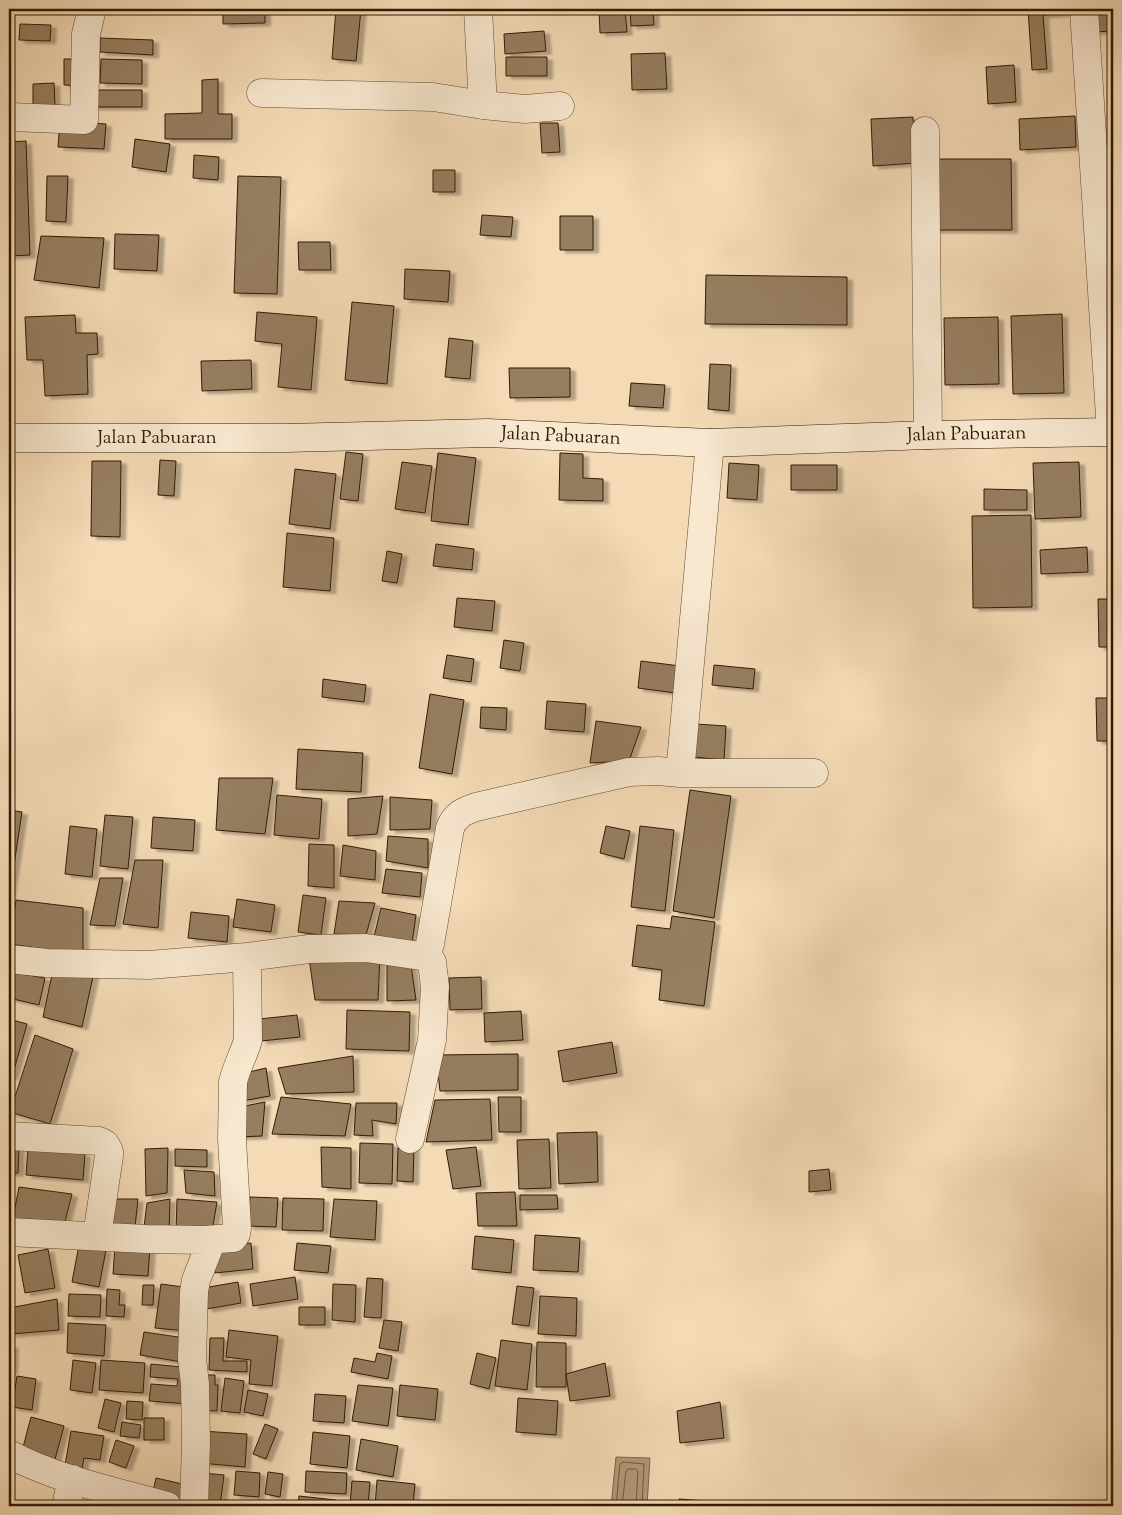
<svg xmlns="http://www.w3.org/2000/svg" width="1122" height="1515" viewBox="0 0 1122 1515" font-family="'Sorts Mill Goudy',serif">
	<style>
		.water { fill: #b29979; stroke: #7e664a }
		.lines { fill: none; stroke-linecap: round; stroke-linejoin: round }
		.shore { stroke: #725a3e; stroke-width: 1 }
		.building { fill: #967e60; stroke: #311a03; filter: url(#shadow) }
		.street-casing { stroke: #624a30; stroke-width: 29 }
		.secondary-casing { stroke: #311a03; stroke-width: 29 }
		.street { stroke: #f8e8d0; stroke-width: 28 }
		.secondary { stroke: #f8e8d0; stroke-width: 28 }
		.labels { text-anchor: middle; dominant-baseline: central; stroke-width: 4.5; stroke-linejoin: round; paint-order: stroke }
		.street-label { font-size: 19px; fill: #311a03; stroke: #f8e8d0 }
	</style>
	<defs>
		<filter id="shadow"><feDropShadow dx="5.5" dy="3" stdDeviation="1" flood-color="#0004"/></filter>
	</defs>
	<rect width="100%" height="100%" fill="#f4dbb6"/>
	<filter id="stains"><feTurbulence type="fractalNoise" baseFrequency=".004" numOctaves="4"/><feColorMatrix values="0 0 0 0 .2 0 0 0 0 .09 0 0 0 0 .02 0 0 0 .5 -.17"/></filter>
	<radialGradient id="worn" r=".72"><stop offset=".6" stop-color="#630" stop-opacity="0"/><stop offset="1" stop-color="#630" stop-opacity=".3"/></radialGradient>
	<path class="water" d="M616 1457 650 1458 647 1506H611Z"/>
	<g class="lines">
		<path class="shore" d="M616 1506 620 1464 623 1462 644 1464 642 1506
			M622 1506 626 1471 628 1469H636L638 1471 636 1506"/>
	</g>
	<path class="building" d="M223 9H265V23L223 24Z
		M336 9H361L356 61 332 59Z
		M599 9H625L627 32 600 33Z
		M630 9H653L654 25 631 26Z
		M1028 9H1067V13L1043 15 1047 69 1032 70Z
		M1091 9H1112L1113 31 1092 32Z
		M20 24 51 25 50 41 19 40Z
		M544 31 546 51 505 54 504 34Z
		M100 38 153 40V55L100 52Z
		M665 53 667 89 632 90 631 54Z
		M506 57H547V76H506Z
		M64 59H83L82 86 64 85Z
		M101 59 142 60V84L100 83Z
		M1014 65 1016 102 988 104 986 67Z
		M218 79V114H232V139H165V114L202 113V80Z
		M54 83 55 105 33 106V84Z
		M92 90H142V107H93Z
		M1075 116 1076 147 1020 150 1019 119Z
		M913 117 916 163 873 166 871 119Z
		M60 121 106 124 104 149 58 147Z
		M540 123H558L560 152 542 153Z
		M135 139 170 144 166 172 132 167Z
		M26 141 30 255 9 256V142Z
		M194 155 219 157 218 180 193 178Z
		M933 159H1011L1012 230H934Z
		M433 170H455V192H433Z
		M47 176H68L66 222 46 221Z
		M238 176 281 177 277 294 234 293Z
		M482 215 513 217 511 237 480 235Z
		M560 216H593V250H560Z
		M115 234 159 235 157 271 114 269Z
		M41 236 104 238 99 288 34 280Z
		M298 242H330L331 270H299Z
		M405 269 450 271 448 302 404 299Z
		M706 275 847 277V325L705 324Z
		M352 302 394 306 387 384 345 380Z
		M257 312 317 317 311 390 278 387 282 344 255 341Z
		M1062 314 1064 393 1013 394 1011 316Z
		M75 315 76 333H97L98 354 87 355 88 394 45 396 43 360H27L25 317Z
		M998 317 999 384 945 385 944 318Z
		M449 338 473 341 470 379 445 377Z
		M251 360 252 389 202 391 201 361Z
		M710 364 731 365 729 411 708 409Z
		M509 368H570V397L510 398Z
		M631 383 665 385 663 408 629 406Z
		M346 452 363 454 358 501 340 499Z
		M438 453 476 458 468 525 431 521Z
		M560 453 583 454V478L603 479V501L559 500Z
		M160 460 176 461 174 496 158 495Z
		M92 461H121L120 537 91 536Z
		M402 462 432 466 425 513 395 509Z
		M1079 462 1081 517 1035 519 1033 463Z
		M729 463 759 465 757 500 727 498Z
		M791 465H837V490H791Z
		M295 469 336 474 330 529 289 524Z
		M984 489 1027 490V510H984Z
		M1031 515 1032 607 973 608 972 516Z
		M287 533 334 538 330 591 283 587Z
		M436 544 474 549 472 570 433 566Z
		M1087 547 1088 572 1041 574 1040 550Z
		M387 551 402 554 397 583 382 581Z
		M457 598 495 601 492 631 454 627Z
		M1098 599H1113V647H1099Z
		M504 640 524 643 520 671 500 668Z
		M447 655 474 659 471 682 443 678Z
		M641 661 680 666 676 693 638 688Z
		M714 665 755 669 753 689 712 685Z
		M323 679 366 685 364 702 322 697Z
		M430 694 464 700 452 774 419 768Z
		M1096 698H1113V741H1097Z
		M547 701 586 704 584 732 545 729Z
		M481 707 507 708 506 730 480 728Z
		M596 721 641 727 629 761 590 763Z
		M696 724 726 726 724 760 694 757Z
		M298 749 363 753 361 792 296 789Z
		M219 778H273L265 834 216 830Z
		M690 790 731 796 714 918 673 911Z
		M277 795 322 799 319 839 274 835Z
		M383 796 377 834 348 836V799Z
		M390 797 432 800 430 829 390 830Z
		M9 810 22 812 9 898Z
		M105 815 133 817 128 869 100 866Z
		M153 817 195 820 193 851 151 848Z
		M70 826 97 829 92 877 65 874Z
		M606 826 630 831 624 859 600 853Z
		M640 826 674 830 665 911 631 907Z
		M388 836 428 839V868L386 861Z
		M309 844 334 845V888L308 886Z
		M343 845 376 851 375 880 340 876Z
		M135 860H163L158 928 123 924Z
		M386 869 422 873 420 897 382 893Z
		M100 878H123L115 926 90 925Z
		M303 895 326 898 321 935 298 932Z
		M237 899 275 905 271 932 233 927Z
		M16 900 83 908V955L10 944Z
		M339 901 375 903 366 935 334 934Z
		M381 908 416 915 412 943 374 937Z
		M191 912 229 916 227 942 188 938Z
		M672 916 715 922 704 1006 659 1000 662 970 632 966 637 925 670 929Z
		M380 956 378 1000H315L309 958Z
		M387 964 411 965 416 1000 387 1001Z
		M53 970 94 972 82 1027 43 1017Z
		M9 972 45 978 39 1005 9 998Z
		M481 977 482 1009 450 1010 449 978Z
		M347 1010 410 1012 409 1051 346 1049Z
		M521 1011 523 1040 485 1042 484 1013Z
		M297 1015 300 1037 261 1041 259 1019Z
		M9 1019 27 1024 12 1077 9 1076Z
		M35 1035 73 1049 50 1124 10 1112Z
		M612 1042 617 1073 563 1082 558 1051Z
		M518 1054V1090L440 1091 436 1055Z
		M353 1056 354 1092 286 1094 278 1068Z
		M266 1068 270 1096 242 1101 241 1074Z
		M281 1097 351 1104 345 1136 272 1134Z
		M498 1097H521V1132H499Z
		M490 1099 492 1140 426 1142 435 1100Z
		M265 1102 262 1136 237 1137 240 1107Z
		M356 1103H397L396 1124 372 1120 373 1136 354 1135Z
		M597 1132 598 1182 559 1184 557 1133Z
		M549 1139 551 1188 519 1189 517 1140Z
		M360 1143 393 1144 392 1184 359 1183Z
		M9 1147 19 1149 18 1173H9Z
		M321 1147 351 1148V1189L322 1187Z
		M476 1147 481 1186 453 1189 446 1150Z
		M28 1148 85 1154 83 1180 26 1175Z
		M168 1148 167 1193 146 1196 145 1149Z
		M398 1148H414L413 1182 397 1181Z
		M175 1149 207 1150V1167L175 1166Z
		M829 1169 831 1190 809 1192V1171Z
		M184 1170 214 1172 215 1196 186 1193Z
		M19 1187 72 1194 64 1226 12 1223Z
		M515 1192 517 1226H478L476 1193Z
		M520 1195H557L558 1209 520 1210Z
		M250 1197 278 1198 276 1227 248 1226Z
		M283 1198 324 1199 323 1231 282 1230Z
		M115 1199H138L135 1227 113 1226Z
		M170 1199 169 1232 144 1227 147 1203Z
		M177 1199 217 1202 212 1231 176 1233Z
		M334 1199 377 1201 375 1240 330 1237Z
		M535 1235 580 1238 578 1272 533 1270Z
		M475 1236 514 1240 511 1273 472 1269Z
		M251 1243 253 1269 215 1273 212 1246Z
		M297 1243 331 1246 328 1273 294 1270Z
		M79 1245 106 1250 99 1287 72 1282Z
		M115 1245 150 1247 148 1276 113 1274Z
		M48 1249 55 1288 25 1293 18 1255Z
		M295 1277 298 1299 253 1306 250 1284Z
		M367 1278 383 1279 381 1318 364 1317Z
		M238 1282 241 1303 207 1309 203 1288Z
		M161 1284 191 1288 186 1331 155 1328Z
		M333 1284 356 1285 355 1322 332 1320Z
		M143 1285H154L153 1305H142Z
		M517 1286 534 1288 529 1326 512 1324Z
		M107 1289 120 1290 119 1305H125L124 1317 106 1316Z
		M69 1294 101 1295 100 1317 68 1316Z
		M540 1296 577 1298 576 1336 538 1334Z
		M57 1299 59 1330 11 1334 9 1308Z
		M299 1307H325V1325H299Z
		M384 1320 402 1322 398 1351 379 1348Z
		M68 1323 106 1325 104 1356 67 1353Z
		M229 1330 278 1336 272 1386 249 1384 251 1360 226 1357Z
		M144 1332 185 1338 182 1362 140 1355Z
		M210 1338H224L223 1361H247V1372L209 1370Z
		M501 1340 532 1344 527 1390 495 1386Z
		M537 1342 566 1343V1387H536Z
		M9 1345H13L12 1371H9Z
		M377 1353 392 1356 388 1379 351 1372 354 1358 375 1362Z
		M477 1353 496 1358 489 1389 470 1384Z
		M73 1360 96 1363 92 1393 70 1390Z
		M101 1360 145 1363 143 1393 99 1390Z
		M605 1363 610 1396 570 1401 566 1374Z
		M151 1364 192 1368 188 1404 149 1401 151 1384 177 1386 178 1379 150 1377Z
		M208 1375H215V1385H218L217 1411 198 1410 207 1385Z
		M17 1376 36 1379 32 1410 12 1407Z
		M225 1378 244 1381 240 1413 221 1411Z
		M358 1385 393 1388 388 1426 352 1421Z
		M400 1385 438 1389 435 1420 397 1416Z
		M248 1390 268 1394 263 1416 244 1412Z
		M315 1394 346 1396 344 1423 313 1421Z
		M518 1398 558 1401 556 1435 516 1432Z
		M105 1399 121 1403 114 1432 98 1428Z
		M127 1401 143 1402 142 1420 126 1419Z
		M720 1402 724 1438 680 1443 677 1411Z
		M31 1417 64 1426 54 1463 21 1455Z
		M144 1418H164V1440H144Z
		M122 1422 141 1425 139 1438 120 1436Z
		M265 1424 278 1429 266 1459 253 1454Z
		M71 1431 104 1436 100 1460 84 1458 81 1474 64 1471Z
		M202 1431 247 1434 245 1467 200 1463Z
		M313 1432 350 1436 347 1468 310 1464Z
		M361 1439 398 1446 393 1477 356 1470Z
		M116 1440 134 1446 126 1468 109 1462Z
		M236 1471 260 1473 259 1497 234 1495Z
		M306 1471 347 1473 346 1494 305 1492Z
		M268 1472 283 1474 280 1497 265 1494Z
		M203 1473 224 1475 220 1506H198Z
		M156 1478 187 1485 183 1503 152 1496Z
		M377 1480 415 1484 413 1506H375Z
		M352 1481 370 1482 368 1506H350Z
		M299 1496 336 1500 335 1506H298Z
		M679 1499 706 1501V1506H679Z
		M225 1500 246 1502V1506H224Z
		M258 1500 290 1505V1506H258Z"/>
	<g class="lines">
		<g class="street-casing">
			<path id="street" d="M478 9 483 105
				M1084 9 1111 432
				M261 93 433 97 483 105 525 109 560 106
				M9 120 11 117 84 120 86 34 92 9
				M925 131 928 435
				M680 773H814
				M9 959 47 963 149 965 247 957 309 949 366 948 421 956 426 954 430 944 450 828C455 815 464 811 476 807L629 772 658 771 680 773 710 443
				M9 1136 99 1141 105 1144 109 1151V1156L97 1236
				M410 1139 432 1040 435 987 432 962 426 954
				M9 1232 146 1239 204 1240 233 1238 236 1234 237 1228 232 1139 233 1082C236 1068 244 1054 248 1040L247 957
				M9 1454C58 1480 115 1491 167 1506
				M66 1506 72 1479
				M194 1506 196 1443 195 1384 192 1359 194 1292 196 1280 212 1240"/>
		</g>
		<g class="secondary-casing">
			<g id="secondary">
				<path id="s1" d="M9 438H286L488 433 710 443 928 435 1113 432"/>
			</g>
		</g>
		<use href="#street" class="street"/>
		<use href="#secondary" class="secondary"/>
	</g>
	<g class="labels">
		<g class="street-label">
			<text stroke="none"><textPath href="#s1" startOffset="958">Jalan Pabuaran</textPath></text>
			<text stroke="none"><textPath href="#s1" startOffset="552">Jalan Pabuaran</textPath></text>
			<text stroke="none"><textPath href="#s1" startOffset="148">Jalan Pabuaran</textPath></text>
		</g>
	</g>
	<rect width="1122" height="1515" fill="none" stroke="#f4dbb6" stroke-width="30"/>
	<rect x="10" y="10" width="1102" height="1495" fill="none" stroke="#311a03" stroke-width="2.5"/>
	<rect x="15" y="15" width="1092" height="1485" fill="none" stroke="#311a03"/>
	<rect width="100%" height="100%" filter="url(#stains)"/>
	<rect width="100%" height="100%" fill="url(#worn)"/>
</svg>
